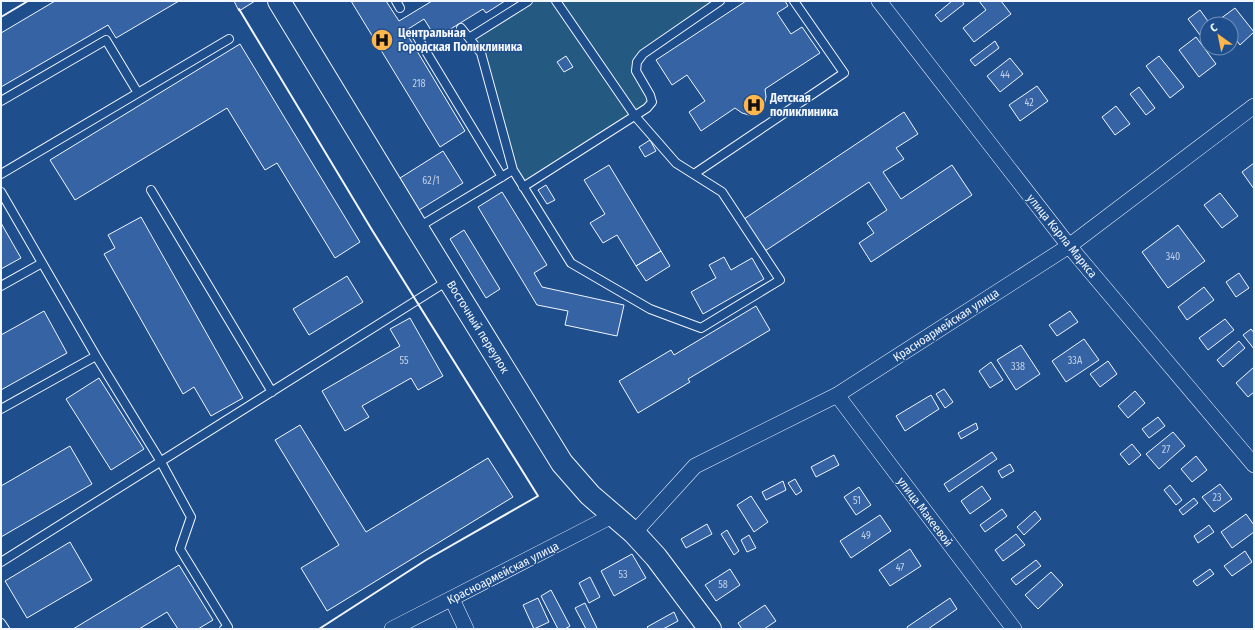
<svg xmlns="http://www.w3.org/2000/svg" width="1255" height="630" viewBox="0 0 1255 630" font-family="'Fira Sans Condensed',sans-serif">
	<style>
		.green { fill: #245a82; stroke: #a8bbd7 }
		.building { fill: #3563a3; stroke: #f2f6ff }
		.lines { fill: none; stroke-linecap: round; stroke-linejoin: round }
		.lane-casing { stroke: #f2f6ff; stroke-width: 10 }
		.street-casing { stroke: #f2f6ff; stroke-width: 16 }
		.secondary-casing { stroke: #f2f6ff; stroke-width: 24 }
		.lane { stroke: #1f4e8c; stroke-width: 8 }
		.street { stroke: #1f4e8c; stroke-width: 15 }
		.secondary { stroke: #1f4e8c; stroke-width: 22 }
		.wall { stroke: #f2f6ff; stroke-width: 2 }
		.labels { text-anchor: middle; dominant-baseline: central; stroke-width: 3; stroke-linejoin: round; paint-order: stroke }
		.number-label { font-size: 10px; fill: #c3d1e8 }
		.poi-label { font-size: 12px; font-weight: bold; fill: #f2f6ff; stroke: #1f4e8c; text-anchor: start }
		.street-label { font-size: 12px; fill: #f2f6ff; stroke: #1f4e8c }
	</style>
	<rect width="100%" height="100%" fill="#1f4e8c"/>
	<path class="green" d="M528 1H720L637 62 652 102 523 187 513 170 481 53 469 38Z"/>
	<path class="building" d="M55 1H179L116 38 108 25 1 87V33Z
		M234 1H255L239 11Z
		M351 1H386L399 21 432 1H505L486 13 483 9 436 38 424 19 405 31 465 131 440 147Z
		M746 1H785L788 6 777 13 791 34 802 27 820 53 765 89 766 97 764 105 758 112 749 115 742 113 735 108 701 131 689 112 705 101 687 75 672 85 656 60Z
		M952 1H962L964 4 941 22 935 15Z
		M979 1H1001L1011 14 974 42 963 28 986 10Z
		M1235 8 1254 32 1240 45 1231 33V24H1224L1220 19Z
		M1200 10 1210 24H1207V31L1200 35 1188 19Z
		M1196 37 1216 64 1199 77 1179 50Z
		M995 41 999 48 975 66 970 60Z
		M240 44 360 242 335 258 277 163 265 170 227 108 75 200 50 160Z
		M566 56 573 67 564 72 557 62Z
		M1159 56 1184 87 1170 98 1146 66Z
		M1010 58 1023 74 1000 92 987 76Z
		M1037 86 1048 101 1020 121 1009 105Z
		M1139 87 1155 108 1146 115 1130 94Z
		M1116 106 1130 124 1115 135 1102 117Z
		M904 112 918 134 896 148 904 159 883 172 901 199 952 165 972 195 871 262 859 243 874 233 867 223 887 210 869 182 765 251 744 219Z
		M650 140 656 151 645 157 639 147Z
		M443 151 463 183 419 210 400 178Z
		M1254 163V189L1242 172Z
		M609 165 661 251 636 266 617 235 603 243 590 223 605 214 584 180Z
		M546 185 555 200 547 204 538 190Z
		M502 192 547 265 534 273 542 287 624 305 617 336 565 325 568 311 537 305 478 207Z
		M1220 193 1238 216 1222 228 1204 205Z
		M141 217 243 398 211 416 194 387 183 394 104 254 115 248 108 235Z
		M1 223 21 258 1 269Z
		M1178 225 1205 261 1168 288 1142 252Z
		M464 230 500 289 486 298 450 239Z
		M661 251 670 266 646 281 636 266Z
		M724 257 731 270 752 258 764 279 703 314 691 292 716 278 709 265Z
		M1239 273 1249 288 1236 297 1226 282Z
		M347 276 363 302 309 335 293 309Z
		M1204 287 1214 300 1187 320 1178 307Z
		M756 306 770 330 688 379 690 382 638 413 619 381 671 350 674 355Z
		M44 311 67 353 1 390V335Z
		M1070 311 1078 322 1057 336 1049 325Z
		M410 318 443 376 418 390 411 378 362 406 369 417 345 431 322 391 400 346 390 329Z
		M1225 319 1234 330 1208 350 1199 338Z
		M1251 329 1254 333V349L1243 335Z
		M1084 339 1099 360 1066 382 1052 361Z
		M1239 341 1245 348 1223 367 1217 360Z
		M1021 345 1040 374 1016 390 997 360Z
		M1108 361 1117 374 1100 387 1090 374Z
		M991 362 1003 380 990 388 979 371Z
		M1254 367V392L1248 397 1236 383Z
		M99 378 144 449 111 470 66 399Z
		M944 389 953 402 945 408 936 394Z
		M1135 391 1145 403 1128 418 1118 406Z
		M931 395 939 409 905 431 896 416Z
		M1158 417 1165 426 1149 438 1142 429Z
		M976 423 978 429 961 439 958 433Z
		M300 425 366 532 488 458 513 497 327 611 301 568 339 545 275 440Z
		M1173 432 1185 446 1159 469 1146 454Z
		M1132 444 1141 455 1129 465 1120 454Z
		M70 446 92 484 1 537V486Z
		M992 452 997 459 949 492 944 484Z
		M834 455 839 465 816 477 811 467Z
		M1196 456 1207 470 1192 482 1181 469Z
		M1010 464 1014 471 1002 478 998 471Z
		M795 479 802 491 796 495 788 483Z
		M783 481 786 490 766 500 762 492Z
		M1220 484 1232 499 1214 512 1202 497Z
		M1170 485 1182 500 1176 505 1164 490Z
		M982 486 991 499 970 514 961 501Z
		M859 487 871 505 856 515 844 497Z
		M751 496 768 522 754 532 737 505Z
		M1194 498 1198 503 1183 515 1179 510Z
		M1002 509 1007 516 985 532 980 525Z
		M1035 511 1041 519 1024 535 1017 527Z
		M1246 514 1254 525V532L1232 548 1221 532Z
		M880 515 891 531 851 558 840 541Z
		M707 524 712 534 686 548 681 539Z
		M1209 525 1214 532 1198 543 1194 536Z
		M727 530 739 551 734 555 721 534Z
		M1016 534 1025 545 1003 561 995 550Z
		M749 535 756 548 747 552 741 540Z
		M70 542 92 580 27 618 5 581Z
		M910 549 921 566 890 586 879 570Z
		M1245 551 1252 562 1232 576 1224 566Z
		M632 554 646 578 614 596 601 571Z
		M1036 560 1041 566 1016 585 1011 579Z
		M179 565 213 620 198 629H178L167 612 139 629H73Z
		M730 569 740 585 716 601 705 585Z
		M1210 569 1214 574 1197 586 1193 581Z
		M1051 572 1063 585 1038 609 1025 595Z
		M590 577 600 597 589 603 579 583Z
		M551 590 570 626 565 629H558L541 596Z
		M538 598 549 622 534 629 523 605Z
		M950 598 957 609 928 629H908L907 627Z
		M585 603 597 628 596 629H586L575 608Z
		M765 605 776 621 764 629H742L738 623Z
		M674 612 678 621 663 629H649L647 627Z"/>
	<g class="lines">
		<g class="lane-casing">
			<path id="lane" d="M396 1 400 8
				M461 28 469 38
				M416 35 502 177
				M1 101 106 40 138 93
				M513 170 481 53 469 38 528 1
				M1 174 229 39
				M694 174 844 73 794 1
				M523 187 647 108 652 102 650 95 636 71 637 62 643 54 720 1
				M151 190 272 392
				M1 192 96 356 161 462 191 517 180 549 228 627 224 629
				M417 228 513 170 571 263 650 309 701 328 780 280 722 192 676 163 635 116 556 1
				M1 286 42 263
				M1 409 96 356
				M1 562 449 280
				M1 623 5 629"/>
		</g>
		<g class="street-casing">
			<path id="street" d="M879 1 1069 246 1254 465
				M837 395 1014 629
				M634 533 695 466 837 395 1069 246 1254 106
				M452 599 466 629
				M392 629 612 516"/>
		</g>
		<g class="secondary-casing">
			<path id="secondary" d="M279 1 417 228 562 463 590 495 634 533 656 557 710 629"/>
		</g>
		<use href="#lane" class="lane"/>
		<use href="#street" class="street"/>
		<use href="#secondary" class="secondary"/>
		<path class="wall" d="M239 9 372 230 538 496 426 560 319 629
			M1 17 28 1"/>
	</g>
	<defs>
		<g id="hospital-disc" transform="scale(1.15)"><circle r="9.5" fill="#ffb74d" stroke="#1f4e8c"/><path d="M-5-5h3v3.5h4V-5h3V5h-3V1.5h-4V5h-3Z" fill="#111"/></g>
	</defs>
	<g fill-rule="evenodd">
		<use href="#hospital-disc" x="382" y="40"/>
		<use href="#hospital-disc" x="754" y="105"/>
	</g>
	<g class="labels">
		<g class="number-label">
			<text x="1005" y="75">44</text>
			<text x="419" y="84">218</text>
			<text x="1029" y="103">42</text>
			<text x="431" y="181">62/1</text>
			<text x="1173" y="257">340</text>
			<text x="404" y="361">55</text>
			<text x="1075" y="361">33А</text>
			<text x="1018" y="367">338</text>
			<text x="1166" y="450">27</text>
			<text x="1217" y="498">23</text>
			<text x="857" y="501">51</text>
			<text x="866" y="536">49</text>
			<text x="900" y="568">47</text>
			<text x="623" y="575">53</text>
			<text x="723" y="585">58</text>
		</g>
		<g class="poi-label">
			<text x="398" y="33">Центральная<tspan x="398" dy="14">Городская Поликлиника</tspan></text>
			<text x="770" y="98">Детская<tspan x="770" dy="14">поликлиника</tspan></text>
		</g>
		<g class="street-label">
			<text transform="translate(1062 236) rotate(51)">улица Карла Маркса</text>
			<text transform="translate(946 325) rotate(-33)">Красноармейская улица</text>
			<text transform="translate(478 327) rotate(58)">Восточный переулок</text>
			<text transform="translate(925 512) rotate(53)">улица Макеевой</text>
			<text transform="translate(503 573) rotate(-27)">Красноармейская улица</text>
		</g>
	</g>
	<rect width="1255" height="630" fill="none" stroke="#f2f6ff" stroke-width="4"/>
	<g transform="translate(1219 36) rotate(327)"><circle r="19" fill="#1f4e8c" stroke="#7391ba"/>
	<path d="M0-3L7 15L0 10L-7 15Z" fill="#ffb74d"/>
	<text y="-6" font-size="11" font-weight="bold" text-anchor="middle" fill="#f2f6ff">С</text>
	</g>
</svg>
